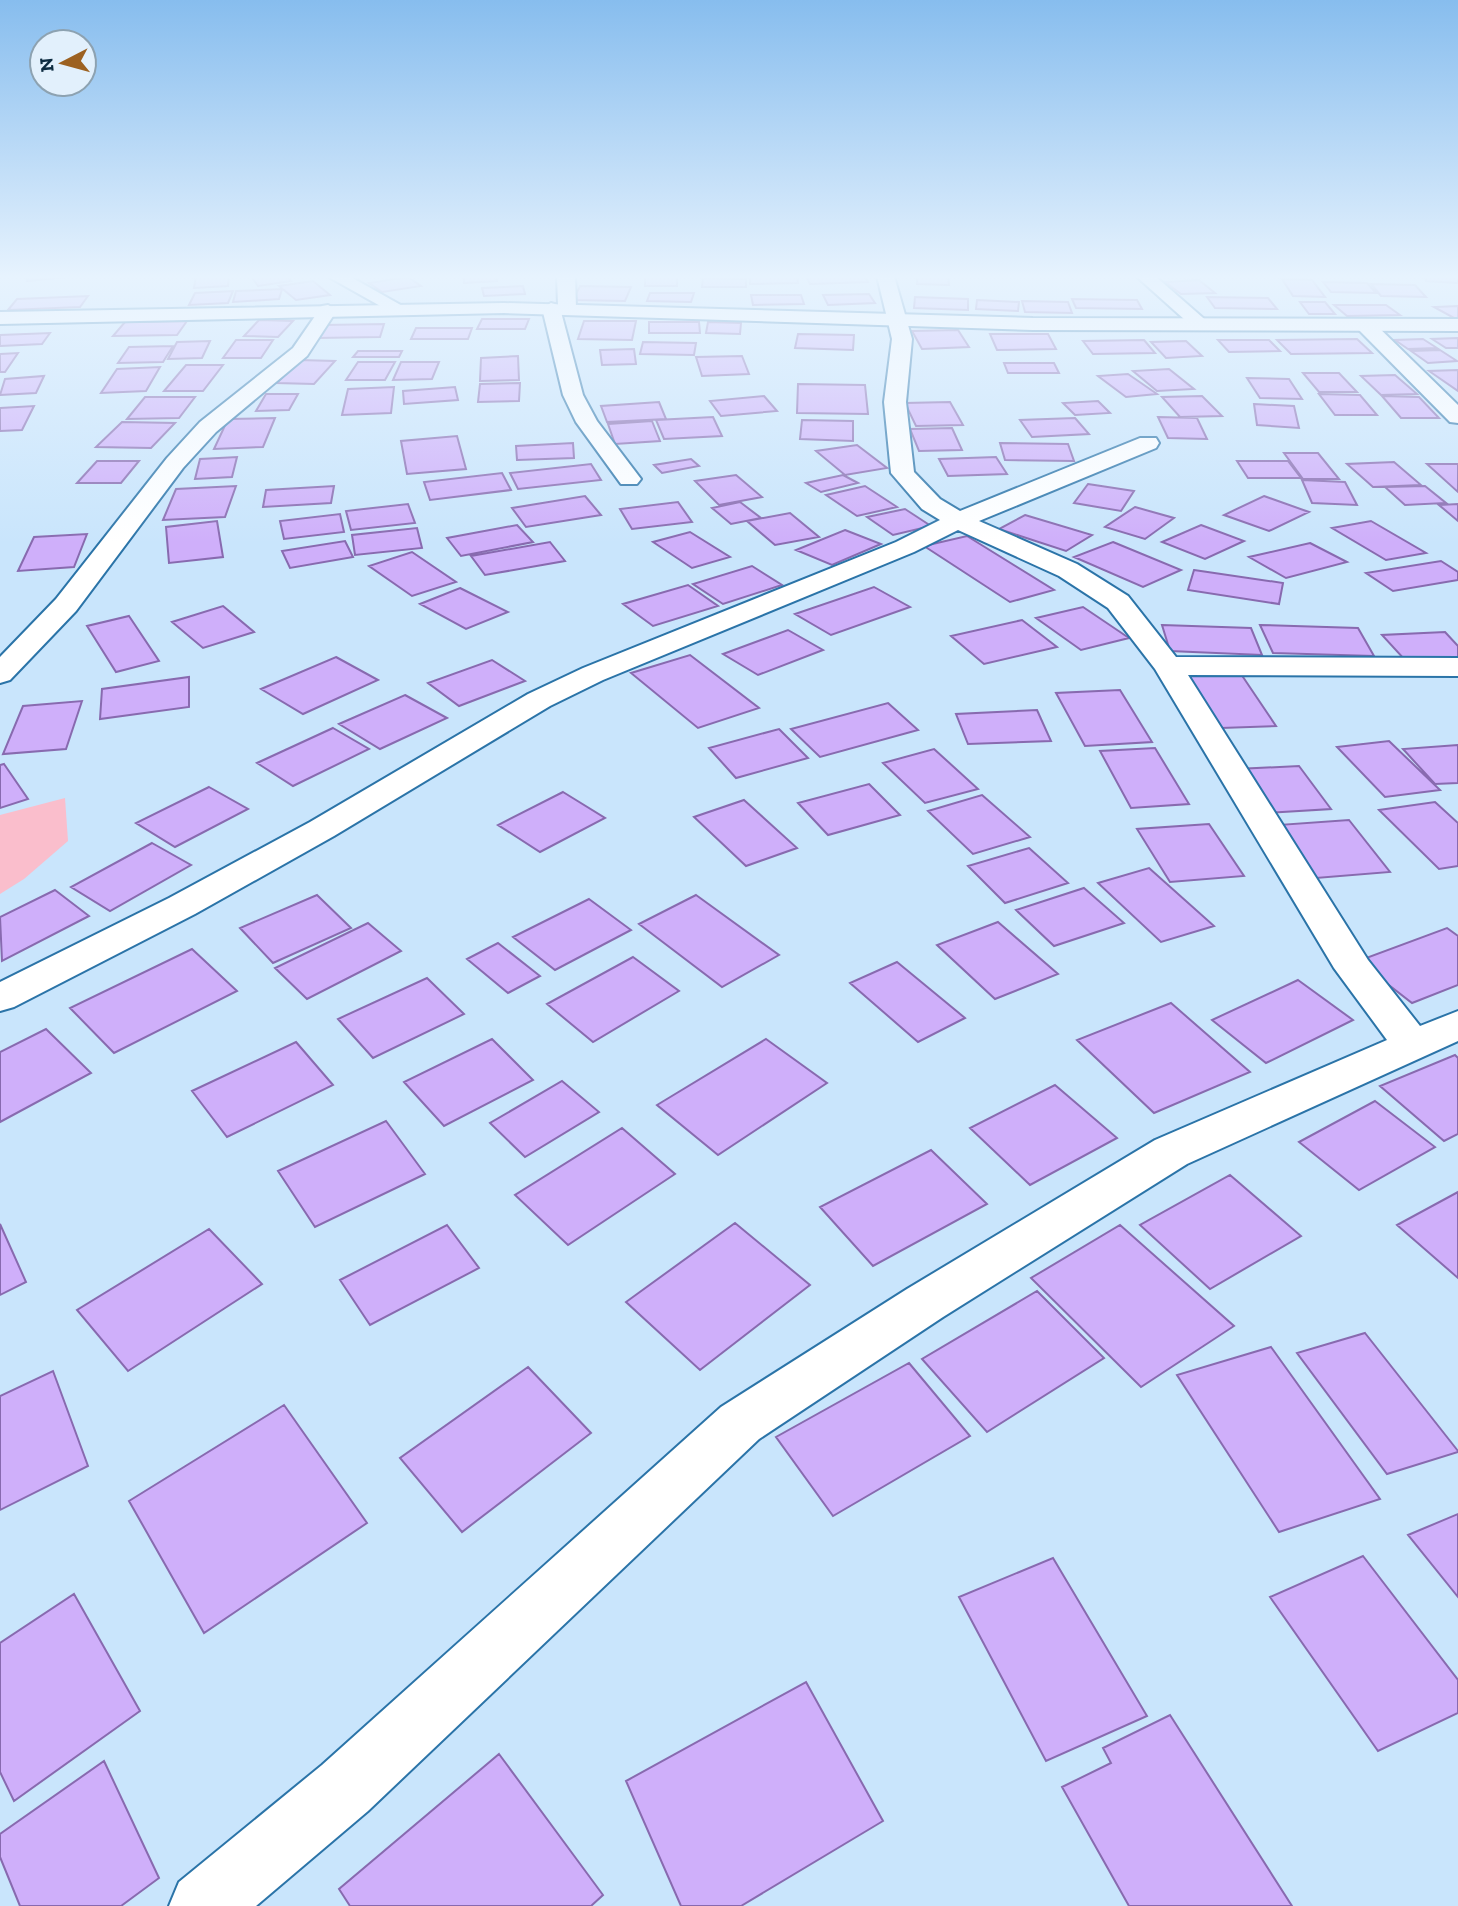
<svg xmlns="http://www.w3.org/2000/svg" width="1458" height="1906" viewBox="0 0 1458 1906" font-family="'Zilla Slab',serif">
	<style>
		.green { fill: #fabecc }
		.building { fill: #cfaffa; stroke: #886aaf; stroke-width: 2 }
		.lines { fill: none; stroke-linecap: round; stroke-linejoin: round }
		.minor-casing { stroke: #2b74a8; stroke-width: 4 }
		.tertiary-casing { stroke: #2b74a8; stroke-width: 4 }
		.minor { fill: #fff; fill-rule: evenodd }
		.tertiary { fill: #fff; fill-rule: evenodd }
	</style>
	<rect width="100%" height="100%" fill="#c9e5fc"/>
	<path class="green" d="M65 798 68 841 24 879 0 894V815Z"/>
	<path class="building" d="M28 276H76L27 281Z
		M196 276H229L228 286 194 288Z
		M251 276H287L291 281 258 286Z
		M464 276H496L497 281 464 283Z
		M645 276H677V286H645Z
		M750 276H797L798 283 750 284Z
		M806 276H864L868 282 810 284Z
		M917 276H948L949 285 917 284Z
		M1425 276H1458V283L1426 281Z
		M408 277 421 286 382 292 369 283Z
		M703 278 746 279V287H702Z
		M1282 279 1312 280 1325 297 1293 296Z
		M1199 280 1215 293 1181 294 1165 282Z
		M313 281 330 295 296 300 279 286Z
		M1323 282 1367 283 1376 293 1331 292Z
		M1371 284 1415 285 1426 297 1381 296Z
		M523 286 525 294 484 296 482 288Z
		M580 286 631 287 625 301 573 300Z
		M282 289 279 299 233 302 236 291Z
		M233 291 228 303 189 305 195 293Z
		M650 293H694L691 302 647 301Z
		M869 294 875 303 828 305 823 295Z
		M751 295H801L804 304 753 305Z
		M88 296 80 307 8 310 17 299Z
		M915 297 968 299V310L914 308Z
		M1207 297 1268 298 1277 309 1215 308Z
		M1072 299 1137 300 1142 309 1076 308Z
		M977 300 1019 302 1018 311 976 309Z
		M1022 301 1068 302 1072 313 1025 312Z
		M1300 302H1325L1335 314H1309Z
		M1334 305H1386L1400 315 1347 316Z
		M1458 306V318H1454L1434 307Z
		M482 319H529L525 329H477Z
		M259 320 293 321 278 337 244 336Z
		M187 321 177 335 113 336 125 322Z
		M584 321H636L632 340 578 339Z
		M649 322H699L700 333H649Z
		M708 322 741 323 740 334 706 333Z
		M384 324 380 337 317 338 323 325Z
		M416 328H472L468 339H411Z
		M958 330 969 347 922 349 912 331Z
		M50 333 42 344 0 346V335Z
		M798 334 854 335 853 350 795 348Z
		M990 334H1048L1056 349 997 350Z
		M1458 338V348H1446L1432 339Z
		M1357 339 1372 353 1291 354 1277 340Z
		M1423 339 1437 348 1408 349 1395 340Z
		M236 340H273L261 358H223Z
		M1144 340 1155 353 1093 354 1083 341Z
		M1218 340H1269L1280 351 1229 352Z
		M210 341 202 358 168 359 177 342Z
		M1186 341 1202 356 1166 358 1151 342Z
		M643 342 696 343 694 355 640 354Z
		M173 346 163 362 118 363 129 347Z
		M634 349 636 364 602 365 600 350Z
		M1440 350 1457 361 1428 363 1411 351Z
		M358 351H402L399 357H353Z
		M18 353 5 372H0V354Z
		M518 356 519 380 480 381 481 358Z
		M742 356 749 374 702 376 696 357Z
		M299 360 335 361 314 384 277 383Z
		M358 362H395L385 380H346Z
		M401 362H439L432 379 393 380Z
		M1004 363H1054L1059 373H1008Z
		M186 365H223L203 391H164Z
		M160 367 146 391 101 393 117 369Z
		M1169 369 1194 389 1157 391 1133 371Z
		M1458 370V391L1429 371Z
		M1303 373H1339L1357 392H1319Z
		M1128 374 1157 394 1126 397 1098 376Z
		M1395 375 1417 394 1381 395 1361 376Z
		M44 376 36 393 0 395 5 379Z
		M1247 378 1289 379 1302 399 1260 398Z
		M520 383 519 401 478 402 480 384Z
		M798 384 865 385 868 414 797 413Z
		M394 387 391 413 342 415 348 389Z
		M455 387 458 400 404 404 403 391Z
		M266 394H298L289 410 256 411Z
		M1319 394 1360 395 1377 415H1335Z
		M764 396 777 411 721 416 710 401Z
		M1202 396 1222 416 1180 417 1162 397Z
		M1382 396 1419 397 1439 418H1401Z
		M145 397H195L179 418 127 419Z
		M1098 401 1110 413 1075 415 1063 403Z
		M659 402 666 419 607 422 601 406Z
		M950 402 963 425 916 426 905 403Z
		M1254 404 1294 406 1299 428 1257 425Z
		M34 406 22 430 0 431V408Z
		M713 417 722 436 664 439 656 420Z
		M1158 417 1197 418 1207 439 1168 438Z
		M275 418 263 447 214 449 228 419Z
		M1075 418 1089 434 1032 437 1020 420Z
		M802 420 853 421V441L800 439Z
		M652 421 660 441 615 444 608 424Z
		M122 422 175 423 151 448 96 447Z
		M952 428 962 450 919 451 910 429Z
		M457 436 466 469 407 474 401 441Z
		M573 443 574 458 517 460 516 446Z
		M1000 443 1068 444 1074 461 1005 460Z
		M857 445 887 468 845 475 816 451Z
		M1284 453H1318L1339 479H1303Z
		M237 457 232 477 195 479 200 459Z
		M996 457 1007 474 948 476 939 459Z
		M691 459 699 466 662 473 654 465Z
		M97 461H139L121 483H77Z
		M1237 461H1288L1301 478H1248Z
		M1394 462 1421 485 1373 487 1347 464Z
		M591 464 601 480 518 489 510 473Z
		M1427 464H1458V492Z
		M502 473 511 490 430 500 424 482Z
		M736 475 762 497 719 505 695 481Z
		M843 475 858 483 821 492 806 483Z
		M1302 480 1345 482 1357 505 1312 503Z
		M1088 484 1134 491 1121 511 1074 503Z
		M236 486 225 517 163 520 176 489Z
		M334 486 331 503 263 507 266 490Z
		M865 486 897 507 857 516 826 495Z
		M1425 486 1446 503 1405 505 1385 487Z
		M585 496 601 515 526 527 512 508Z
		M1264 496 1309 512 1269 531 1224 515Z
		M678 502 692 522 632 529 620 509Z
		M740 502 761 518 731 524 712 508Z
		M408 504 415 523 351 530 346 511Z
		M1458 504V521L1439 505Z
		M1135 507 1174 518 1145 539 1105 527Z
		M905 509 931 526 893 535 867 517Z
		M790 513 819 537 775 545 747 521Z
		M340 514 344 532 284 539 280 521Z
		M1025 515 1092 535 1066 551 999 529Z
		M217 521 223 557 169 563 166 527Z
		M1371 521 1426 553 1386 560 1332 528Z
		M517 525 533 542 461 556 447 538Z
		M1201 525 1244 541 1205 559 1162 542Z
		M417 528 422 548 355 555 352 535Z
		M845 530 881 544 832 565 796 550Z
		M690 532 730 557 692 568 653 542Z
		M87 534 74 567 18 571 34 537Z
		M967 536 1054 590 1010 602 924 546Z
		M345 541 353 557 290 568 282 551Z
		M550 542 565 561 485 575 471 556Z
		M1113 542 1181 570 1143 587 1074 557Z
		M1310 543 1347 562 1286 578 1249 557Z
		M412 552 456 582 412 596 369 566Z
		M1441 561 1458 572V580L1393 591 1366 573Z
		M752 566 782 585 723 604 693 584Z
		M1194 570 1283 583 1279 604 1188 590Z
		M688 585 718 606 653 626 623 604Z
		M874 587 910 607 831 635 795 614Z
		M460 588 508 612 466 629 420 604Z
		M223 606 254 632 203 648 172 622Z
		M1083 607 1129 638 1081 650 1036 618Z
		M129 616 159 661 116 672 87 626Z
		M1022 620 1057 647 984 664 951 636Z
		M1162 625 1251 628 1262 655 1170 651Z
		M1260 625 1358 628 1374 656 1273 653Z
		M788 630 823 650 758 675 723 654Z
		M1445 632 1458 646V658L1405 660 1382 635Z
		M690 655 759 708 698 728 631 673Z
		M336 657 378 680 303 714 261 689Z
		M492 660 525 681 459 706 428 683Z
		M1241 674 1276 726 1221 728 1188 676Z
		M189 677V707L100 719 102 689Z
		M1120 690 1152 742 1085 746 1056 693Z
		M405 695 447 718 380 749 339 724Z
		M82 701 66 749 3 754 23 706Z
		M888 703 918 730 820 757 791 729Z
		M1037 710 1051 741 968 744 956 714Z
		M333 728 369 749 293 786 257 763Z
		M779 729 808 758 736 778 709 748Z
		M1389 741 1440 790 1385 797 1337 747Z
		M1458 745V783L1435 784 1403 749Z
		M1155 748 1189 804 1131 808 1100 751Z
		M934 749 978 789 925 803 883 763Z
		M4 764 28 799 0 808V765Z
		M1299 766 1331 809 1267 813 1237 769Z
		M869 784 900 815 828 835 798 803Z
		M209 787 248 809 175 847 136 823Z
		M563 792 605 818 540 852 498 825Z
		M982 795 1030 837 973 854 928 811Z
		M744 800 797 848 746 866 694 817Z
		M1435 802 1458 823V866L1439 869 1379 810Z
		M1349 820 1390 872 1316 878 1278 825Z
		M1209 824 1244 876 1170 882 1137 829Z
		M152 843 191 865 110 911 71 887Z
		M1029 848 1068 883 1005 903 968 866Z
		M1149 868 1214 926 1161 942 1098 883Z
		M1084 888 1124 923 1054 946 1016 910Z
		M55 890 89 916 2 961 0 917Z
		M317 895 351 928 273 963 240 928Z
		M696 895 779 955 722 987 639 924Z
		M589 899 631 930 555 970 513 937Z
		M998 922 1058 974 995 999 937 945Z
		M368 923 401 951 307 999 275 968Z
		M1447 928 1458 936V985L1412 1003 1358 961Z
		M498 943 540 976 508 993 467 959Z
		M192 949 237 991 114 1053 70 1008Z
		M633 957 679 991 593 1042 547 1004Z
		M897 962 965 1018 918 1042 850 983Z
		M427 978 464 1014 373 1058 338 1019Z
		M1298 980 1353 1020 1266 1063 1212 1020Z
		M1171 1003 1250 1072 1154 1113 1077 1040Z
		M46 1029 91 1073 0 1122V1052Z
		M492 1039 533 1080 444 1126 404 1082Z
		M766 1039 827 1083 718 1155 657 1105Z
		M296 1042 333 1085 227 1137 192 1091Z
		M1455 1055 1458 1058V1134L1444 1141 1380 1086Z
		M562 1081 599 1112 525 1157 490 1123Z
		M1055 1085 1117 1138 1030 1185 970 1128Z
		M1375 1101 1435 1147 1359 1190 1299 1142Z
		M386 1121 425 1174 315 1227 278 1171Z
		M622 1128 675 1174 568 1245 515 1195Z
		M931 1150 987 1204 873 1266 820 1207Z
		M1230 1175 1301 1236 1210 1289 1140 1225Z
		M1458 1192V1278L1397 1225Z
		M735 1223 810 1285 700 1370 626 1302Z
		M0 1224 26 1282 0 1295Z
		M447 1225 479 1268 370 1325 340 1280Z
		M1120 1225 1234 1326 1141 1387 1031 1278Z
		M209 1229 262 1284 128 1371 77 1310Z
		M1037 1291 1104 1358 987 1432 922 1359Z
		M1365 1333 1458 1451V1452L1387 1474 1297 1353Z
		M1271 1347 1380 1499 1279 1532 1177 1375Z
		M909 1363 970 1436 833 1516 776 1437Z
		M528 1367 591 1433 462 1532 400 1458Z
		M53 1371 88 1466 0 1510V1396Z
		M284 1405 367 1523 204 1633 129 1501Z
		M1458 1514V1597L1408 1535Z
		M1363 1556 1458 1680V1713L1378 1751 1270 1597Z
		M1053 1558 1147 1716 1046 1761 959 1597Z
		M74 1594 140 1711 14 1801 0 1772V1643Z
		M806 1682 883 1821 741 1906H681L626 1781Z
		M1170 1715 1292 1906H1129L1062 1787 1111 1763 1103 1748Z
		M499 1754 603 1895 591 1906H350L339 1889Z
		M104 1761 159 1878 121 1906H20L0 1857V1834Z"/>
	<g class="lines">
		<g class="minor-casing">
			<path id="minor" d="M327 276H349L406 308 397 313 391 312Z
				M557 276H575L576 308 573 312H561L583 395 597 421 641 479 637 484H621L576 422 563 395 542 308 551 303 558 305Z
				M877 276H894L912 339 906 402 914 472 940 499 960 511 1140 438H1156L1159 443 1156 448 979 521 1077 564 1128 596 1176 657 1458 658V676L1188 675 1368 960 1420 1026 1458 1011V1041L1187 1164 943 1317 759 1439 368 1811 256 1906H169L179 1882 322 1765 721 1407 907 1289 1155 1140 1387 1040 1334 968 1155 669 1108 608 1059 576 958 530 914 552 603 680 550 706 334 836 195 914 14 1007 0 1011V982L169 898 310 822 528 694 583 668 896 542 940 520 922 509 891 473 884 402 892 339Z
				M1136 276H1155L1210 324 1201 330 1194 328Z
				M328 305 337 310 307 356 216 432 183 468 76 611 10 680 0 683V657L56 599 167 458 200 422 293 348 322 306Z
				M1365 319 1372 321 1458 405V423L1450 422 1358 329 1356 325 1358 321Z"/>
		</g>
		<g class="tertiary-casing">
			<path id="tertiary" d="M504 303 1033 318 1458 319V331L1033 330 504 313 0 324V312Z"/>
		</g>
		<use href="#minor" class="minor"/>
		<use href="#tertiary" class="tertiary"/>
	</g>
	<linearGradient id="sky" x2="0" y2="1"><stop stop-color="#87bdee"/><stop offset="0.51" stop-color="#e7f3fe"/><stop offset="1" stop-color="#e7f3fe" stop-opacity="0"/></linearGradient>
	<rect width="1458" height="543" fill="url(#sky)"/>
	<g transform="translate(63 63) rotate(264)"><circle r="33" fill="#e2f0fc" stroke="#8da2b1" stroke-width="2"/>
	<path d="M0-5L12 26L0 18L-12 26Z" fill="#9c6121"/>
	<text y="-10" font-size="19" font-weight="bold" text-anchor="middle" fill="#0d2c41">N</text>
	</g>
</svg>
